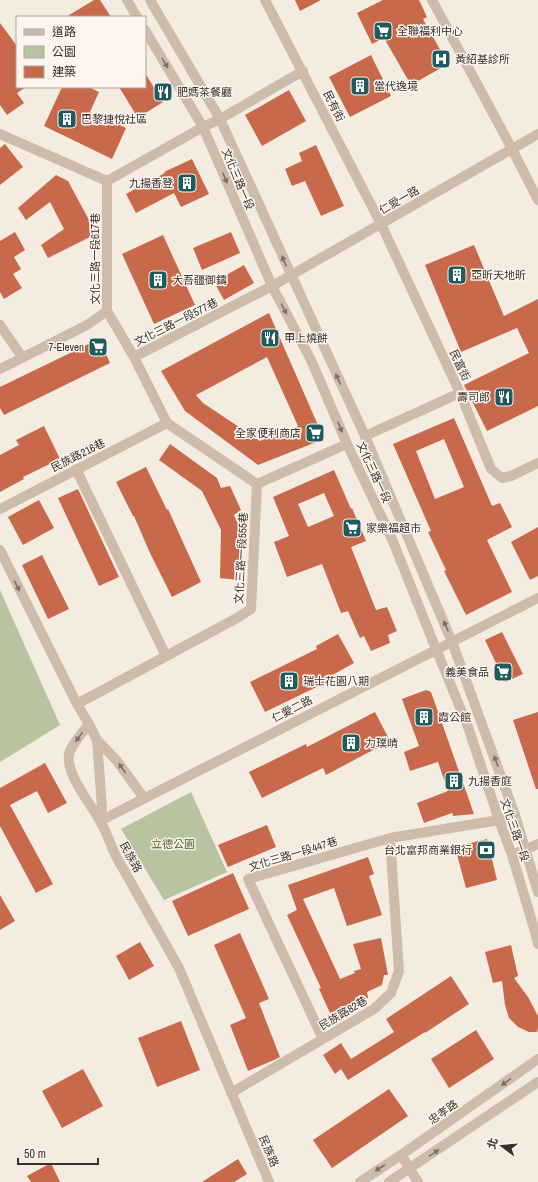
<svg xmlns="http://www.w3.org/2000/svg" width="538" height="1182" viewBox="0 0 538 1182" font-family="'Archivo Narrow','Noto Sans TC',sans-serif">
	<style>
		.green { fill: #b8c4a0 }
		.building { fill: #c8694b; fill-rule: evenodd }
		.lines { fill: none; stroke-linecap: round; stroke-linejoin: round }
		.minor { stroke: #cdbbac; stroke-width: 10 }
		.tertiary { stroke: #cdbbac; stroke-width: 10 }
		.oneway { fill: #7d6f65 }
		.labels { text-anchor: middle; dominant-baseline: central; stroke-width: 3; stroke-linejoin: round; paint-order: stroke }
		.poi-label { font-size: 11px; fill: #3b302b; stroke: #fbf5ee; text-anchor: start }
		.street-label { font-size: 11px; fill: #3b302b; stroke: #fbf5ee }
		.park-label { font-size: 11px; fill: #4a5a2e; stroke: #fbf5ee }
	</style>
	<rect width="100%" height="100%" fill="#f4ebe1"/>
	<path class="green" d="M0 590 60 725 0 762Z
		M191 792 227 872 164 900 121 829Z"/>
	<path class="building" d="M94 0H100L111 17H66Z
		M295 0H321L300 11Z
		M383 0H419L427 17 423 19 448 64 411 85 384 38 372 44 357 13Z
		M0 23 17 46V87H26L17 93 24 103 7 115 0 105Z
		M371 55 391 96 350 117 329 77Z
		M145 73 163 102 138 118 119 87H145Z
		M62 87H89L99 92 90 112 126 128 112 159 44 126Z
		M289 90 306 121 262 146 245 115Z
		M5 144 23 167 0 185V148Z
		M316 145 344 206 321 216 305 181 292 186 285 169 302 161 299 153Z
		M192 159 209 194 181 207 174 193 136 213 126 194 165 173 164 172Z
		M56 175 68 181 89 220 90 237 48 258 41 245 64 229 50 202 26 220 18 208Z
		M15 232 25 250 14 257 21 269 13 274 22 288 4 299 0 292V241Z
		M231 232 240 253 202 270 193 248Z
		M163 235 195 305 154 324 122 254Z
		M474 245 504 316 538 299V406L487 431 464 385 529 353 517 328 461 352 425 265Z
		M244 265 254 283 224 300 214 282Z
		M269 313 324 439 258 465 185 411 161 371ZM267 357 298 426 260 441 203 403 196 395Z
		M99 339 110 363 4 415 0 408V387Z
		M454 418 492 506 500 503 512 527 487 540 512 592 466 615 444 571 446 570 428 532 431 531 393 444ZM444 439 464 487 435 499 416 451Z
		M44 426 60 459 23 477 24 479 0 492V455L19 445 16 440Z
		M170 444 217 478 221 488 230 486 241 510 234 515 241 531 238 580 220 578 221 530 202 491 159 460Z
		M146 467 167 510 168 509 201 582 172 597 150 553 134 516H133L116 482Z
		M334 470 351 509 352 508 366 541 351 547 376 610 387 607 397 631 388 635 390 643 371 651 364 636 360 638 348 611 341 613 322 564 287 577 274 542 289 536 273 497ZM324 493 334 516 308 527 298 504Z
		M78 489 119 577 99 586 58 498Z
		M39 500 54 528 23 545 8 517Z
		M538 527V576L530 580 511 542Z
		M42 555 69 609 48 619 22 565Z
		M502 632 523 674 505 682 485 640Z
		M338 634 354 663 327 678 329 681 265 712 250 682 317 649 316 646Z
		M426 690 431 692 474 814 453 816 452 813 424 823 417 803 448 791 438 762 410 771 404 752 419 746 402 699Z
		M375 712 390 741 326 775 323 768 262 798 249 772 306 744 307 747Z
		M538 712V789H536L513 720Z
		M45 763 67 803 48 813 37 791 10 805 53 884 36 893 0 826V788Z
		M267 825 276 847 228 867 218 845Z
		M487 839 497 880 466 888 455 847Z
		M368 857 374 874 369 876 382 915 347 926 334 888 303 899 340 979 355 973 354 971 361 969 353 944 381 938 388 975H384L382 985 367 992 368 998 354 1003 330 1013 319 989 321 988 287 915 297 910 288 885Z
		M233 873 249 909 188 936 172 901Z
		M0 895 15 921 0 930Z
		M240 933 269 999 259 1003 280 1057 274 1060 248 1071 230 1025 246 1018 214 945Z
		M140 942 154 966 129 980 116 956Z
		M511 945 518 976 514 978 528 997 538 1016V1028L537 1032H529L518 1027 509 1018 505 1005 502 981 493 983 485 952Z
		M451 976 469 1004 425 1033V1032L348 1080 341 1069 335 1074 323 1055 341 1043 351 1059 394 1032 386 1019Z
		M181 1021 200 1070 157 1087 138 1038Z
		M476 1030 494 1059 449 1088 431 1059Z
		M83 1069 103 1106 62 1128 42 1091Z
		M389 1089 408 1116 332 1168 313 1140Z
		M238 1159 247 1174 234 1182H202Z
		M51 1163 60 1182H31L27 1176Z"/>
	<g class="lines">
		<path class="minor" d="M265 0 381 224 460 393 491 469 502 478 511 476 538 463
			M432 0 512 149 538 200
			M0 134 107 181V311
			M107 181 203 127 220 119 303 71
			M107 311 134 357 167 423
			M0 325 22 357
			M134 357 272 286 538 134
			M0 369 87 325 107 311
			M167 423 257 484
			M365 436 460 393
			M76 469 166 656
			M0 509 167 423
			M0 550 77 704 89 724C83 732 70 746 69 755 66 775 91 804 100 821 107 833 111 846 117 858L179 968 269 1182
			M77 704 237 618 251 609 257 484 347 444
			M89 724 97 740 102 808 100 821
			M97 740 117 761 144 798
			M100 821 538 598
			M512 855 538 844
			M323 1039 248 879 390 838 499 820 515 815
			M231 1093 374 1009 391 993 399 971 390 838
			M401 1155 418 1182"/>
		<path class="tertiary" d="M127 0 137 17
			M150 0 220 119 365 436 452 642 515 815 538 892
			M145 30 203 127 272 286 311 360 347 444 392 539 436 649 468 727 499 820 512 855 534 928 538 944
			M360 1182 401 1155 538 1059
			M389 1182 538 1082"/>
	</g>
	<defs><path id="oneway-solid" d="M-6-.8H1V-3.2L6.5 0L1 3.2V.8H-6Z"/></defs>
	<g class="oneway">
		<use href="#oneway-solid" transform="translate(165 63) rotate(59)"/>
		<use href="#oneway-solid" transform="translate(225 178) rotate(67)"/>
		<use href="#oneway-solid" transform="translate(284 261) rotate(-114)"/>
		<use href="#oneway-solid" transform="translate(284 309) rotate(62)"/>
		<use href="#oneway-solid" transform="translate(338 379) rotate(-115)"/>
		<use href="#oneway-solid" transform="translate(340 427) rotate(67)"/>
		<use href="#oneway-solid" transform="translate(17 586) rotate(63)"/>
		<use href="#oneway-solid" transform="translate(446 626) rotate(-113)"/>
		<use href="#oneway-solid" transform="translate(79 737) rotate(126)"/>
		<use href="#oneway-solid" transform="translate(496 761) rotate(-110)"/>
		<use href="#oneway-solid" transform="translate(122 768) rotate(-125)"/>
		<use href="#oneway-solid" transform="translate(506 1082) rotate(145)"/>
		<use href="#oneway-solid" transform="translate(434 1153) rotate(-34)"/>
		<use href="#oneway-solid" transform="translate(380 1168) rotate(147)"/>
	</g>
	<defs>
		<g id="supermarket-square" transform="scale(1)"><rect x="-9" y="-9" width="18" height="18" rx="4" fill="#1f5a5e" stroke="#fbf5ee"/><path d="M-6-5.5h2.5l.6 2H6L4.5 2H-2.5L-4.4-4H-6ZM-1.5 3.2a1.3 1.3 0 1 0 .1 0ZM3 3.2a1.3 1.3 0 1 0 .1 0Z" fill="#fff"/></g>
		<g id="hospital-square" transform="scale(1)"><rect x="-9" y="-9" width="18" height="18" rx="4" fill="#1f5a5e" stroke="#fbf5ee"/><path d="M-5-5h3v3.5h4V-5h3V5h-3V1.5h-4V5h-3Z" fill="#fff"/></g>
		<g id="building-square" transform="scale(1)"><rect x="-9" y="-9" width="18" height="18" rx="4" fill="#1f5a5e" stroke="#fbf5ee"/><path d="M-4-6H4V6H1V3H-1V6H-4ZM-2.5-4.3h1.7v1.8h-1.7ZM.8-4.3h1.7v1.8H.8ZM-2.5-1h1.7V.8h-1.7ZM.8-1h1.7V.8H.8Z" fill="#fff"/></g>
		<g id="restaurant-square" transform="scale(1)"><rect x="-9" y="-9" width="18" height="18" rx="4" fill="#1f5a5e" stroke="#fbf5ee"/><path d="M-5-6h1v4h1v-4h1v4h1v-4h1v5L-1.5 .5V6h-2V.5L-5-1ZM5-6V6H3V1.5H1.5Q1.5-4 5-6Z" fill="#fff"/></g>
		<g id="bank-square" transform="scale(1)"><rect x="-9" y="-9" width="18" height="18" rx="4" fill="#1f5a5e" stroke="#fbf5ee"/><path d="M-6-4H6V4H-6ZM0-2.3a2.3 2.3 0 1 0 0 4.6a2.3 2.3 0 1 0 0-4.6Z" fill="#fff"/></g>
	</defs>
	<g fill-rule="evenodd">
		<use href="#supermarket-square" x="383" y="31"/>
		<use href="#hospital-square" x="441" y="59"/>
		<use href="#building-square" x="360" y="86"/>
		<use href="#restaurant-square" x="163" y="92"/>
		<use href="#building-square" x="67" y="119"/>
		<use href="#building-square" x="187" y="183"/>
		<use href="#building-square" x="457" y="275"/>
		<use href="#building-square" x="158" y="280"/>
		<use href="#restaurant-square" x="270" y="338"/>
		<use href="#supermarket-square" x="98" y="347"/>
		<use href="#restaurant-square" x="504" y="397"/>
		<use href="#supermarket-square" x="315" y="433"/>
		<use href="#supermarket-square" x="352" y="528"/>
		<use href="#supermarket-square" x="503" y="672"/>
		<use href="#building-square" x="289" y="681"/>
		<use href="#building-square" x="424" y="717"/>
		<use href="#building-square" x="351" y="743"/>
		<use href="#building-square" x="454" y="781"/>
		<use href="#bank-square" x="486" y="850"/>
	</g>
	<g class="labels">
		<g class="poi-label">
			<text x="397" y="31">全聯福利中心</text>
			<text x="455" y="59">黃紹基診所</text>
			<text x="374" y="86">當代逸境</text>
			<text x="177" y="92">肥媽茶餐廳</text>
			<text x="81" y="119">巴黎捷悅社區</text>
			<text x="173" y="183" text-anchor="end">九揚香登</text>
			<text x="471" y="275">亞昕天地昕</text>
			<text x="172" y="280">大吾疆御鑄</text>
			<text x="284" y="338">甲上燒餅</text>
			<text x="84" y="347" text-anchor="end">7-Eleven</text>
			<text x="490" y="397" text-anchor="end">壽司郎</text>
			<text x="301" y="433" text-anchor="end">全家便利商店</text>
			<text x="366" y="528">家樂福超市</text>
			<text x="489" y="672" text-anchor="end">義美食品</text>
			<text x="303" y="681">瑞士花園八期</text>
			<text x="438" y="717">霞公館</text>
			<text x="365" y="743">力璞晴</text>
			<text x="468" y="781">九揚香庭</text>
			<text x="472" y="850" text-anchor="end">台北富邦商業銀行</text>
		</g>
		<g class="street-label">
			<text transform="translate(334 106) rotate(63)">民有街</text>
			<text transform="translate(238 179) rotate(67)">文化三路一段</text>
			<text transform="translate(399 200) rotate(-30)">仁愛一路</text>
			<text transform="translate(95 259) rotate(-90)">文化三路一段617巷</text>
			<text transform="translate(176 322) rotate(-27)">文化三路一段577巷</text>
			<text transform="translate(460 365) rotate(65)">民富街</text>
			<text transform="translate(78 455) rotate(-27)">民族路216巷</text>
			<text transform="translate(374 472) rotate(65)">文化三路一段</text>
			<text transform="translate(241 558) rotate(-87)">文化三路一段555巷</text>
			<text transform="translate(292 709) rotate(-27)">仁愛二路</text>
			<text transform="translate(515 830) rotate(71)">文化三路一段</text>
			<text transform="translate(293 854) rotate(-17)">文化三路一段447巷</text>
			<text transform="translate(131 857) rotate(61)">民族路</text>
			<text transform="translate(343 1013) rotate(-31)">民族路82巷</text>
			<text transform="translate(443 1112) rotate(-35)">忠孝路</text>
			<text transform="translate(269 1151) rotate(67)">民族路</text>
		</g>
		<g class="park-label">
			<text x="173" y="844">立德公園</text>
		</g>
	</g>
	<rect x="16" y="16" width="130" height="72" fill="#fbf5ee" stroke="#aea6a0"/>
	<rect x="24" y="29" width="20" height="6" fill="#cdbbac" stroke="#aea6a0"/>
	<text x="52" y="36" font-size="12" fill="#3b302b">道路</text>
	<rect x="24" y="46" width="20" height="12" fill="#b8c4a0" stroke="#aea6a0"/>
	<text x="52" y="56" font-size="12" fill="#3b302b">公園</text>
	<rect x="24" y="66" width="20" height="12" fill="#c8694b" stroke="#aea6a0"/>
	<text x="52" y="76" font-size="12" fill="#3b302b">建築</text>
	<g transform="translate(502 1146) rotate(286)" stroke="#fbf5ee" stroke-width="3" paint-order="stroke">
	<path d="M0-3L7 15L0 10L-7 15Z" fill="#3b302b"/>
	<text y="-6" font-size="11" font-weight="bold" text-anchor="middle" fill="#3b302b">北</text>
	</g>
	<path d="M18 1158v6h80v-6" fill="none" stroke="#3b302b" stroke-width="2"/>
	<text x="24" y="1158" font-size="12" fill="#3b302b" stroke="#fbf5ee" stroke-width="3" paint-order="stroke">50 m</text>
</svg>
